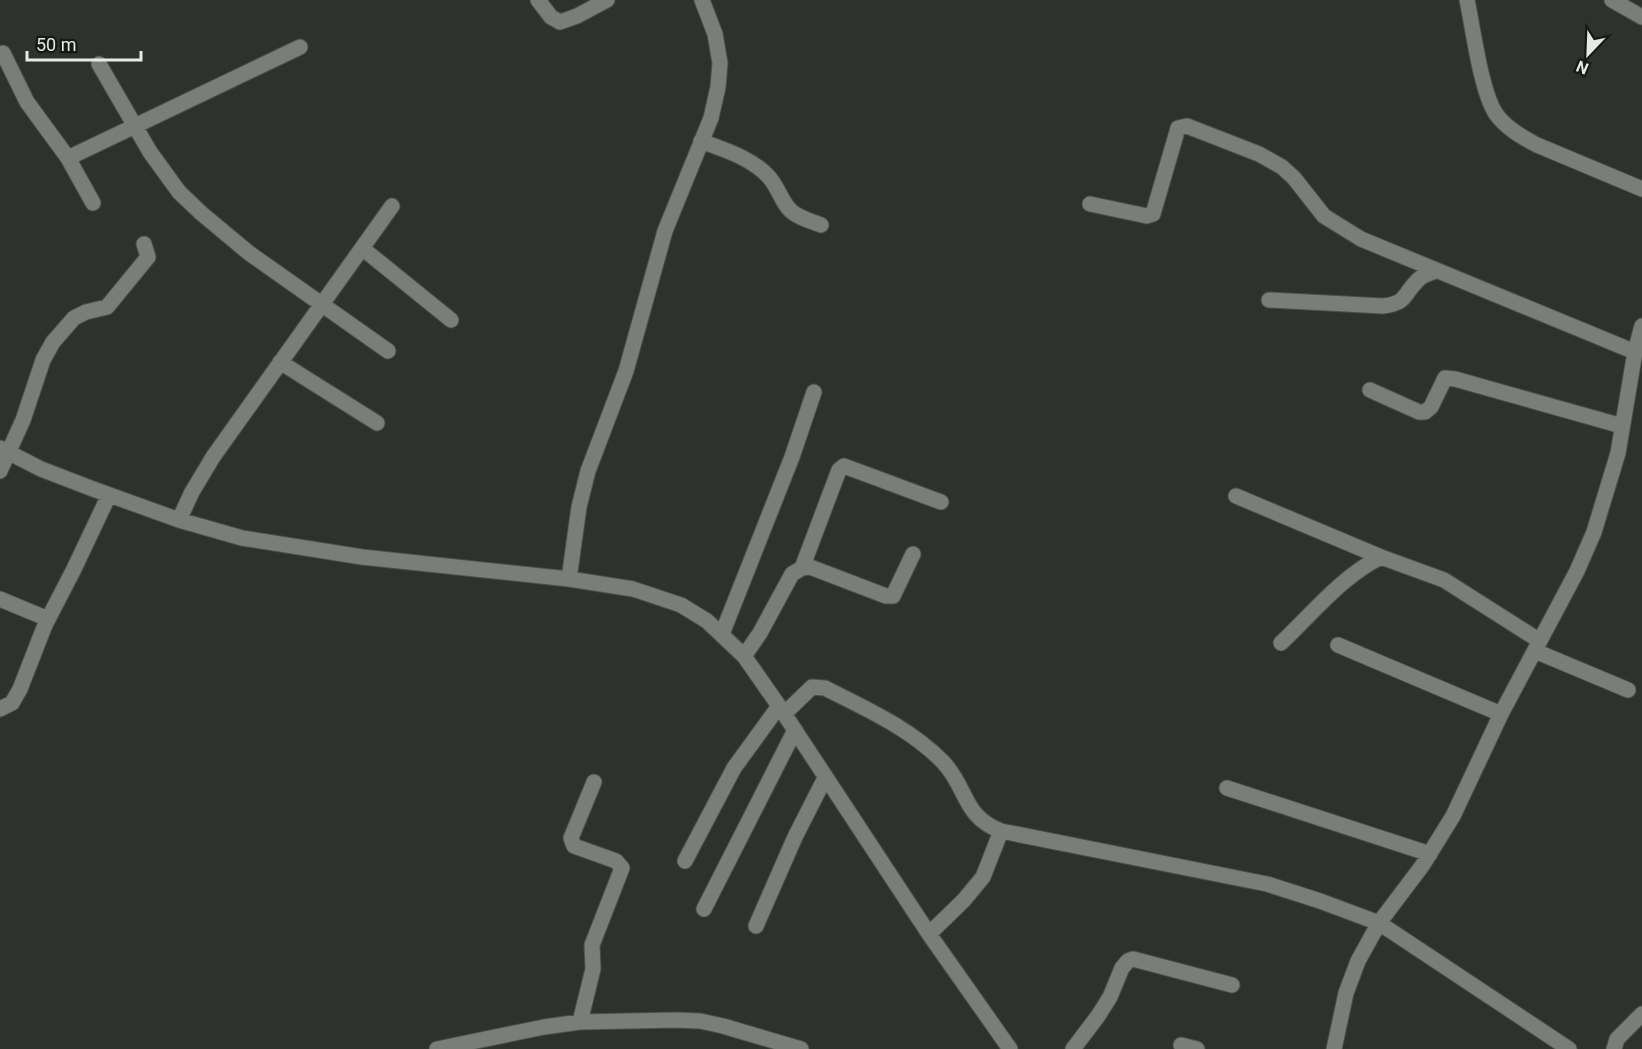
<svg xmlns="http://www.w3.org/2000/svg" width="1642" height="1049" viewBox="0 0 1642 1049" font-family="Roboto,sans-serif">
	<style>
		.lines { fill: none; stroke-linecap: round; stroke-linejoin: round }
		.minor-casing { stroke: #4c4f4b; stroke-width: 17 }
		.minor { stroke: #7a7e78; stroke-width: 15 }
	</style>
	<rect width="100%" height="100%" fill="#2e322d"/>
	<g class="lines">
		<g class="minor-casing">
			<path id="minor" d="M538 0 551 17 560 22 577 16 607 0
				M1467 0C1473 28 1481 92 1496 114 1506 128 1522 137 1537 145L1642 189
				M1612 0 1642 17
				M3 53 27 102 68 158 93 203
				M99 64 150 152 179 192 201 213 249 253 388 351
				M701 141C724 150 750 157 768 176 779 187 782 206 795 214 803 219 813 222 821 225
				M68 158 300 47
				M1090 204 1147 216 1153 214 1178 128 1187 126 1259 154 1282 167 1294 178 1324 216 1361 239 1635 352
				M362 248 451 320
				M1269 300 1383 306C1408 303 1403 294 1418 280 1423 275 1430 273 1436 271
				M280 362 377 423
				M1370 390 1419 412H1425L1431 407 1445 378 1455 379 1622 426
				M0 448 41 469 93 489 179 520 242 538 362 557 569 579 633 589 681 605 707 621 744 656 779 706 929 934 1010 1049
				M0 471 23 420 43 360 53 342 74 318 86 312 107 307 148 257 144 244
				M1236 496 1381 557
				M179 520 192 492 213 457 392 206
				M802 568 839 470 844 466 941 502
				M569 579 579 507 588 471 626 371 665 231 711 118 718 87 720 63 715 34 702 0
				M0 599 48 619
				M722 634 792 457 814 392
				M1281 643C1312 614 1342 576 1381 557L1444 580 1540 641
				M1338 645 1501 714
				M1535 651 1628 690
				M744 656 760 633 792 574 802 568 810 567 886 596H893L913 554
				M0 709 12 703 20 689 45 625 74 569 109 495
				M784 714 812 687 825 688C866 709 910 728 943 762 968 788 962 816 1001 831L1267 884 1320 901 1379 923 1569 1049
				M1227 788 1430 854
				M685 861 734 768 779 706
				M704 909 795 730
				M756 926 795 837 825 778
				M929 934 964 900 983 877 1001 831
				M580 1022 593 969 592 945 622 868 616 861 574 846 571 838 594 782
				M1181 1045 1197 1049
				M437 1049 544 1027 580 1022 676 1020 700 1021 723 1026 801 1049
				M1073 1049 1098 1016 1110 997 1122 968 1128 961 1133 959 1232 985
				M1334 1049 1346 993 1358 961 1379 923 1422 866 1453 816 1501 714 1577 571 1594 532 1618 453 1635 352 1642 326
				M1614 1049 1617 1039 1642 1014"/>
		</g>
		<use href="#minor" class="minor"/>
	</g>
	<g transform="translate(1588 54) rotate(203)" stroke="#171917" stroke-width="4.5" paint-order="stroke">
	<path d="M0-4.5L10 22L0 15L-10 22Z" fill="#e7e9e6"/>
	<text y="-9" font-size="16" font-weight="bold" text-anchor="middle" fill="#e7e9e6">N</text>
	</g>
	<path d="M27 51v9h114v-9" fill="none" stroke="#e7e9e6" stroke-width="3"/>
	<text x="36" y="51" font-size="18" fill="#e7e9e6" stroke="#171917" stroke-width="4.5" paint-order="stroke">50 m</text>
</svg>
